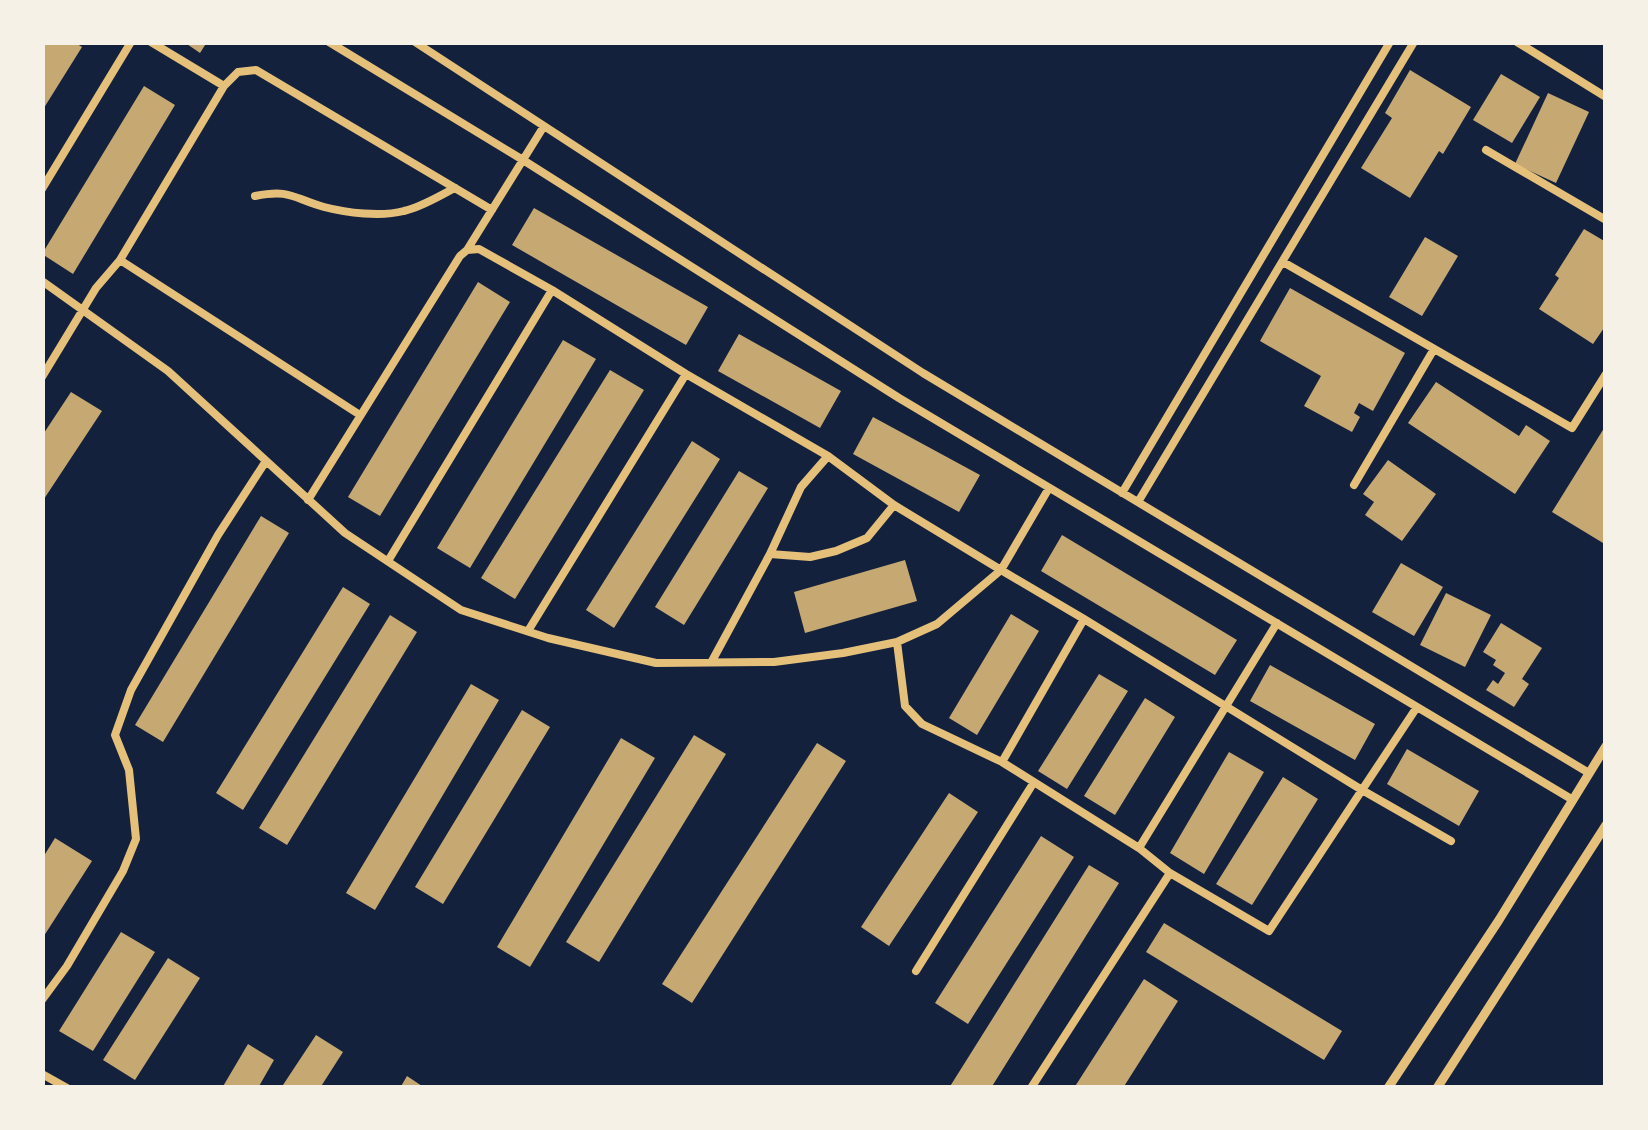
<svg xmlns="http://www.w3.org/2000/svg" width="1648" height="1130" viewBox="0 0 1648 1130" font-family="'Noto Serif',serif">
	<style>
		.building { fill: #c6a872 }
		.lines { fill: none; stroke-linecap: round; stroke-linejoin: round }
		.minor { stroke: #e5c07b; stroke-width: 8 }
		.tertiary { stroke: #e5c07b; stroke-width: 9 }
	</style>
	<rect width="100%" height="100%" fill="#14213d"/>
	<path class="building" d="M45 42H74L82 47 42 111V47Z
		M184 42H207L200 53Z
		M1410 70 1471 107 1443 154 1439 151 1410 198 1361 168 1392 118 1385 113Z
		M1501 74 1540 97 1512 143 1473 120Z
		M144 86 175 105 73 274 42 254Z
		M1548 93 1589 112 1556 183 1515 164Z
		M534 208 708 307 686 345 512 245Z
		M1584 229 1606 242V325L1593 344 1539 309 1559 278 1555 275Z
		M1425 237 1458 256 1422 316 1389 297Z
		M478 282 510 302 380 516 348 497Z
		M1290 288 1405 353 1373 411 1359 403 1354 413 1360 417 1352 432 1304 406 1321 376 1260 341Z
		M739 334 841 391 820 428 718 371Z
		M563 340 596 359 470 568 437 548Z
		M610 370 644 390 515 599 481 578Z
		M1436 382 1519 436 1526 425 1550 441 1515 494 1408 423Z
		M71 392 102 411 42 502V436Z
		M873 417 980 475 959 512 853 454Z
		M1606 425V538L1603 543 1552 512Z
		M692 441 720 459 614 628 586 610Z
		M1388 460 1436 494 1402 541 1365 515 1374 502 1363 494Z
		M739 471 768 488 684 625 655 607Z
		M261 516 289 533 163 742 135 725Z
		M1062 535 1237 640 1215 675 1041 571Z
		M905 560 917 601 805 633 794 592Z
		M1401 563 1443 587 1414 636 1372 612Z
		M343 587 370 604 243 810 216 793Z
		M1446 593 1491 615 1465 667 1420 645Z
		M1011 614 1039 631 977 735 949 718Z
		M390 615 417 632 287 845 259 828Z
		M1501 623 1542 648 1522 679 1529 684 1514 707 1486 690 1493 680 1498 684 1505 673 1493 665 1496 660 1483 652Z
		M1270 665 1375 724 1355 760 1250 701Z
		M1099 674 1128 691 1067 789 1038 771Z
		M471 684 499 700 375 910 346 893Z
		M1145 698 1175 717 1115 815 1084 796Z
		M522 710 550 727 443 904 415 887Z
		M694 735 726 754 599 962 566 942Z
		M621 738 655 758 530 967 497 947Z
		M817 743 846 761 692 1003 662 984Z
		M1407 749 1479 791 1459 826 1387 784Z
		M1229 752 1264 772 1204 874 1170 853Z
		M1283 777 1318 799 1252 905 1216 884Z
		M949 793 978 812 889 946 861 927Z
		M1041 836 1074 857 968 1024 935 1003Z
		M55 838 92 861 42 939V859Z
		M1089 865 1119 883 991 1088H949Z
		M1164 923 1342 1031 1324 1060 1146 952Z
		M121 932 155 952 93 1051 59 1031Z
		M168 958 200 978 135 1080 103 1060Z
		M1144 979 1178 1001 1123 1088H1074Z
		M316 1035 343 1052 320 1088H281Z
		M248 1044 274 1060 258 1088H222Z
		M407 1076 425 1088H400Z"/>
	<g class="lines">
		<path class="minor" d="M151 42 224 86
			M329 42 523 160 899 398 1573 800
			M415 42 923 373 1589 773
			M1517 42 1606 97
			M1486 150 1606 220
			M42 189 131 42
			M255 196C291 189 292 198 324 207 347 213 381 217 404 211 422 207 439 196 455 188
			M467 250 544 126
			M120 260 224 86 238 72 256 70 492 210
			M1283 262 1572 428 1606 374
			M42 281 168 371 345 533 461 610 548 638 656 663 774 662 843 653 897 642 937 624 1001 570 1084 619 1362 790 1269 931 1170 873 1031 1088
			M42 377 96 288 120 260 360 415
			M1354 485 1434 349
			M1122 493 1390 42
			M308 500 460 256 467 250 479 249 552 290 686 374 828 456 894 505 1001 570 1049 488
			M1138 502 1414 42
			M770 554 801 487 828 456
			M388 561 552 290
			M1084 619 1002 762 1139 848 1170 873
			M528 631 686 374
			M897 642 905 706 922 724 1002 762
			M712 661 770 554 810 557 836 551 867 538 894 505
			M1417 707 1362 790 1451 841
			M1139 848 1277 623
			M916 971 1034 782
			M42 1000 67 966 123 871 136 839 129 770 115 735 131 690 218 535 266 461
			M42 1074 67 1088"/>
		<path class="tertiary" d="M1388 1088 1499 920 1606 746
			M1437 1088 1606 825"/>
	</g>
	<rect width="1648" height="1130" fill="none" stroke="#f6f1e7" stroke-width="90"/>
</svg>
